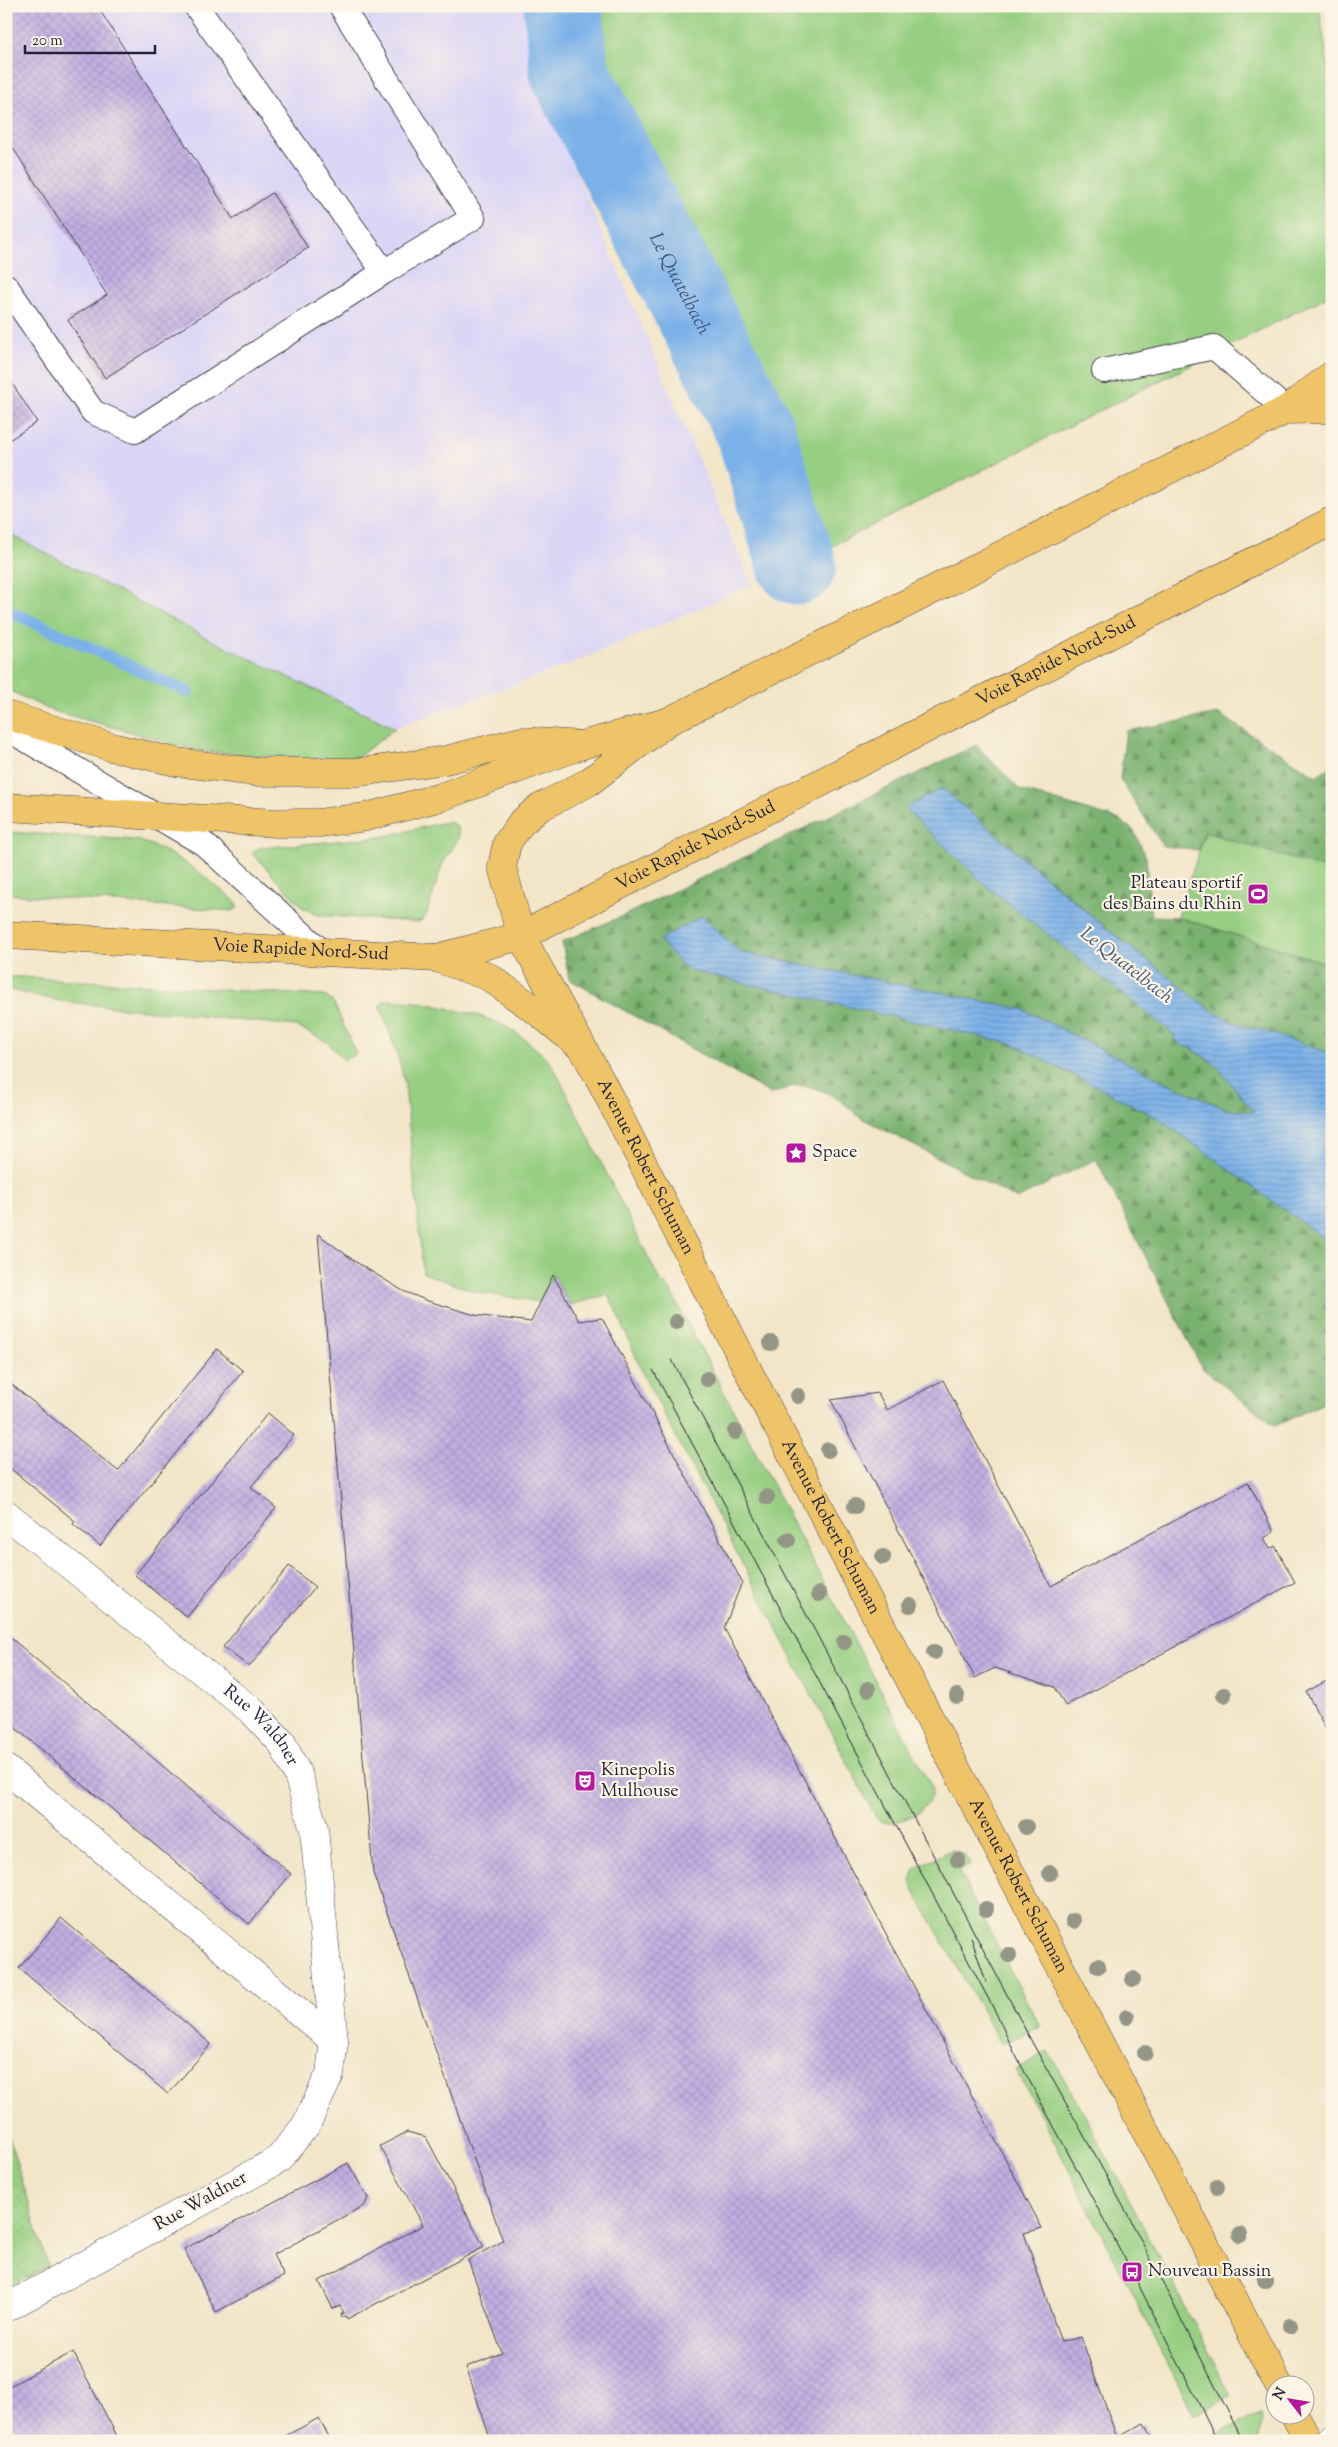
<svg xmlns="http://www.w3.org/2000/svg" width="1338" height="2447" viewBox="0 0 1338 2447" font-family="'Sorts Mill Goudy',serif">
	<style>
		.built { fill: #dcd6f6 }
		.green { fill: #97cf82; stroke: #5c785e }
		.forest { fill: url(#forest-firs); stroke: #4e6a56 }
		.park { fill: url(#park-dots); stroke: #5c785e }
		.water { fill: url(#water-rules); stroke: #4e6a92 }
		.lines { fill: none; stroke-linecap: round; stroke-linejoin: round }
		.stream { stroke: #7ab1e9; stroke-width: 12 }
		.river { stroke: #7ab1e9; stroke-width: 79 }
		.building { fill: url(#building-cross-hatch) }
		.service-casing { stroke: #413f50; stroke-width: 26 }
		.minor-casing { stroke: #413f50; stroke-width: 29 }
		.primary-casing { stroke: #413f50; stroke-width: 29 }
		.trunk-casing { stroke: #413f50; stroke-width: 29 }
		.motorway-casing { stroke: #413f50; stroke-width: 29 }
		.service { stroke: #fff; stroke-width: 24 }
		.minor { stroke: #fff; stroke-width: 28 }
		.primary { stroke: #efc469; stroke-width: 28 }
		.trunk { stroke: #efc469; stroke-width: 28 }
		.motorway { stroke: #efc469; stroke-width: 28 }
		.tram { stroke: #22223b; stroke-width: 1 }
		.tree { fill: #939686 }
		.labels { text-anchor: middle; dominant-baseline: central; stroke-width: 4.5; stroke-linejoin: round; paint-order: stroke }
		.street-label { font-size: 18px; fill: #22223b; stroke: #fcf5e5 }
		.poi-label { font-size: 18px; fill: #22223b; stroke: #fcf5e5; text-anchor: start }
		.water-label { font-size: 19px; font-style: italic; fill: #415478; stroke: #fcf5e5 }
	</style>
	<defs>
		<pattern id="forest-firs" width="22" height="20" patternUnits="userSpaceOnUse" patternTransform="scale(1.25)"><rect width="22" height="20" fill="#79b270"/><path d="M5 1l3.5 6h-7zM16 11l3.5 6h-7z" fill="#63905d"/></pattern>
		<pattern id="park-dots" width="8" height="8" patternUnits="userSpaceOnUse" patternTransform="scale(1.25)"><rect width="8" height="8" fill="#97cf82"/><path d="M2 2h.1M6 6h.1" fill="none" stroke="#82b171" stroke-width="1.8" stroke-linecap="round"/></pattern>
		<pattern id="water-rules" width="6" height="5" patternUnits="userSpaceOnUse" patternTransform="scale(1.25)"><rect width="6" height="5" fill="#7ab1e9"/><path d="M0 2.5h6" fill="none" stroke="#6490be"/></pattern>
		<pattern id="building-cross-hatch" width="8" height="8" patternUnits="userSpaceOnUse" patternTransform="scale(1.25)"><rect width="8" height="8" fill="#c1afe2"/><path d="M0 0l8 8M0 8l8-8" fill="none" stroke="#a696c3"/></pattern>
	</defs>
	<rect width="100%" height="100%" fill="#fcf5e5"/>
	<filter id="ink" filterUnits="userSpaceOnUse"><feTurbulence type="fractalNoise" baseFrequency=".02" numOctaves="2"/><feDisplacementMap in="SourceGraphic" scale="10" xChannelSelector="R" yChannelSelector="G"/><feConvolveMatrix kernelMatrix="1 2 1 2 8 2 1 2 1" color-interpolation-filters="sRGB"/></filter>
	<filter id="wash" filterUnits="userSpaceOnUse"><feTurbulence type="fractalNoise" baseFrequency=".0096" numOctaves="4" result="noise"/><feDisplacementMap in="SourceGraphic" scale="20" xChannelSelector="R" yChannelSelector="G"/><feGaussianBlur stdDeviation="1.12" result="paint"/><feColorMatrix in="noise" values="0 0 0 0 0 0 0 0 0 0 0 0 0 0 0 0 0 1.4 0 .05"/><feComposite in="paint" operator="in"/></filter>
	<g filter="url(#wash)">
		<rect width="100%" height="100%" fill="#f2e5c8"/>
		<path class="built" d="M6 6H553L559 132 752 585 573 663 395 728 213 641 6 532Z"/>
		<path class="green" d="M597 6H1319L1332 92V294L816 554 772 409 618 110Z
			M6 532 213 641 395 728 358 757 303 759 200 751 50 710 6 689Z
			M446 822 452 823 457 827 459 838 442 865 426 916 421 921 416 922 317 915 302 907 252 853 259 848 381 837Z
			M6 832 136 840C174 850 207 878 237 903V908L233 911 6 894Z
			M1205 832 1332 871V965L1178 917Z
			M6 976 325 996 334 1003 356 1054 344 1060 327 1042 296 1026 105 1006 60 1001 6 989Z
			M389 1000 425 1003 477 1015 503 1025 521 1036 542 1054 553 1066 661 1283 668 1286 932 1788C933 1811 898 1827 878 1821L644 1376 616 1309 607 1295 570 1305 553 1275 540 1302 476 1292 423 1273 405 1085 399 1059 380 1006 384 1001Z
			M952 1850 966 1856 971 1864 959 1872 1040 2027 1001 2044 914 1891 911 1881 915 1868Z
			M1048 2051 1082 2110 1211 2356 1230 2396 1194 2415 1040 2113 1015 2070Z
			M1260 2413 1261 2422 1257 2441 1206 2440Z"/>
		<path class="forest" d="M1219 714 1316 776 1332 766V871L1205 832 1199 850 1163 846 1120 779 1126 731Z
			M976 745 1020 790 1120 820 1134 831 1146 857 1151 916 1178 917 1332 965V1054L1255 1029C1221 1026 1191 994 1165 974 1088 915 1016 851 942 788L905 808 1188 1046 1216 1065 1255 1112 1228 1110 1167 1083 1022 1009 739 952 702 916 688 970 1013 1044 1158 1118 1332 1244V1415L1328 1401 1275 1426 1202 1368 1096 1159 1017 1199 859 1117C842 1100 823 1086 797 1086 789 1086 778 1092 771 1094L569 979 562 942 627 914Z"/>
		<path class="park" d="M6 2127 48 2267 6 2288Z"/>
		<path class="water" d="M942 788C1017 852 1090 918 1169 977 1194 996 1223 1026 1255 1028L1332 1054V1244L1158 1118 1013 1044 687 970 659 940 702 916 739 952 1022 1009 1167 1083 1228 1110 1254 1112 1216 1065 1189 1046 1186 1048 1174 1039 1175 1035 985 885 905 808Z"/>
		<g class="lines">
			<path class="stream" d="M6 610 188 692"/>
			<path class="river" id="s1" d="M563 6 569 71 754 428 797 565"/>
		</g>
		<g id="blocks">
			<path class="building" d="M6 6H97L233 219 272 193 308 248 105 378 68 320 107 295 6 137Z
				M6 374 37 422 6 442Z
				M318 1234 356 1262 403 1291 428 1301 475 1315 531 1322 553 1275 579 1321 602 1318 742 1582 724 1628 1042 2228 1024 2233 1061 2342 1081 2337 1117 2438 1144 2423 1153 2441H491L466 2367 502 2353 468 2260 503 2241 373 1873Z
				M217 1349 243 1371 100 1546 73 1524 75 1521 6 1465V1380L118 1471Z
				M943 1380 1051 1586 1248 1482 1274 1532 1264 1538 1270 1549 1275 1546 1295 1582 1065 1706 1055 1687 995 1668 975 1678 831 1400 878 1393 887 1410Z
				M268 1413 294 1435 251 1487 276 1508 187 1617 135 1575Z
				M289 1566 315 1587 249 1667 223 1647Z
				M6 1634 291 1874 249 1924 6 1720Z
				M1332 1678V1739L1306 1692Z
				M61 1918 211 2044 168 2094 19 1968Z
				M407 2132 426 2137 484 2247 347 2319 346 2316 342 2318 341 2314 344 2313 340 2306 333 2309 319 2281 423 2225 380 2146Z
				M348 2163 368 2198 365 2205 273 2255 284 2276 216 2312 184 2249Z
				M73 2352 117 2436 107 2441H6V2388Z
				M319 2418 331 2441H276Z"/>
		</g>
	</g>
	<g filter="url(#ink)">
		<use href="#blocks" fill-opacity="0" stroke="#413f50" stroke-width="1"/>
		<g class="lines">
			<g class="service-casing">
				<path id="service" d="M196 6 384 272 473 218 341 6
					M6 286 93 412 135 431 384 272
					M1104 371 1214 347 1286 410
					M6 728 204 844 321 951"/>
			</g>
			<g class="minor-casing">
				<g id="minor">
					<path id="s2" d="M6 1514 253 1712 282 1743 298 1775 314 1829 334 2041 330 2074 306 2125 278 2160 6 2308"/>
					<path d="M6 1769 334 2041"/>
					<path d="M1329 2441 1332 2439"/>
				</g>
			</g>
			<g class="primary-casing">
				<g id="primary">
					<path id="s3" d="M667 722 589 782 539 808 521 823 507 843 502 867 521 936 602 1083 754 1382 1278 2384"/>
					<path d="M1294 2414 1309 2441"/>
				</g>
			</g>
			<g class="trunk-casing">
				<g id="trunk">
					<path d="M1286 410 1332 409"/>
					<path d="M6 807 276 823H319L366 817 441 797 582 745 667 722 913 600 1286 410 1332 375"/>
					<path id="s4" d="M6 935 437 958 521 936 1332 521"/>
					<path d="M437 958 489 977 542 1015 582 1048"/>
				</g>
			</g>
			<g class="motorway-casing">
				<path id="motorway" d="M6 715 111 747 176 762 256 772H360L446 760 521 741 582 745"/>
			</g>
			<use href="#service" class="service"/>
			<use href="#minor" class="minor"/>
			<use href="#primary" class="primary"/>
			<use href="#trunk" class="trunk"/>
			<use href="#motorway" class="motorway"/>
			<path class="tram" d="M672 1360 1033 2044 1127 2213 1243 2441
				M653 1370 996 2013 1015 2054 1132 2272 1218 2441
				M971 1937 986 1982"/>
		</g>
		<g class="tree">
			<circle cx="676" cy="1322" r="8"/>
			<circle cx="771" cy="1343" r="8"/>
			<circle cx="707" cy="1379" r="8"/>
			<circle cx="798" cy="1396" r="8"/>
			<circle cx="735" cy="1432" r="8"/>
			<circle cx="828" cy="1450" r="8"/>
			<circle cx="767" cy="1497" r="8"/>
			<circle cx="855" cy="1506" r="8"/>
			<circle cx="788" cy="1540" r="8"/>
			<circle cx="883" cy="1557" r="8"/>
			<circle cx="819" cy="1594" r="8"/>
			<circle cx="910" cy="1605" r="8"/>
			<circle cx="844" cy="1642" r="8"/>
			<circle cx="934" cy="1652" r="8"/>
			<circle cx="868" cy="1689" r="8"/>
			<circle cx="1224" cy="1695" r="8"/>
			<circle cx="957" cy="1696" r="8"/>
			<circle cx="1026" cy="1827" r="8"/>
			<circle cx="958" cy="1860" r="8"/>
			<circle cx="1050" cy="1873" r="8"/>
			<circle cx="986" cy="1909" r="8"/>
			<circle cx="1073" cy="1921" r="8"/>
			<circle cx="1009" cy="1955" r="8"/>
			<circle cx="1098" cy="1966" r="8"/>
			<circle cx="1133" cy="1979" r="8"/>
			<circle cx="1127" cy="2017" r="8"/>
			<circle cx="1145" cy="2053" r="8"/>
			<circle cx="1217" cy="2187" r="8"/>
			<circle cx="1240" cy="2235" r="8"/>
			<circle cx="1265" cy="2280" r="8"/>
			<circle cx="1290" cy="2326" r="8"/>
		</g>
	</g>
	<defs>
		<g id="stadium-square" transform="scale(1.125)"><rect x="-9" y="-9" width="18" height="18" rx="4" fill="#b5179e" stroke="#fcf5e5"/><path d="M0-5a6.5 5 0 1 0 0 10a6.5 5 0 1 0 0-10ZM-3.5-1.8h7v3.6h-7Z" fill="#fff"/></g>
		<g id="sight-square" transform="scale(1.125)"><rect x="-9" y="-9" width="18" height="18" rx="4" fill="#b5179e" stroke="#fcf5e5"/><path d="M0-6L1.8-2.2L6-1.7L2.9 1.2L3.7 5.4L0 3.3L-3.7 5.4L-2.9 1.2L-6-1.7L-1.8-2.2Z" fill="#fff"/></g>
		<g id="theatre-square" transform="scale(1.125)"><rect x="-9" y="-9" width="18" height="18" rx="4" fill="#b5179e" stroke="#fcf5e5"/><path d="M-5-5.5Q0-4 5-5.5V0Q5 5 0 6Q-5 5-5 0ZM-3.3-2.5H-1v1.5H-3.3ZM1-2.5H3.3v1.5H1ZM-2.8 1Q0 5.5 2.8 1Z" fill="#fff"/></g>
		<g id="bus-square" transform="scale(1.125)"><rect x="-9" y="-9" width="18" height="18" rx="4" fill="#b5179e" stroke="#fcf5e5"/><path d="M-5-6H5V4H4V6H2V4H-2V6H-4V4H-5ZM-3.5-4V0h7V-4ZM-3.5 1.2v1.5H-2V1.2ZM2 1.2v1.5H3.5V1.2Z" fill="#fff"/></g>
	</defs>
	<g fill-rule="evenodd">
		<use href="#stadium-square" x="1258" y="894"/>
		<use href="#sight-square" x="796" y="1153"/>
		<use href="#theatre-square" x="585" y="1781"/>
		<use href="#bus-square" x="1132" y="2272"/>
	</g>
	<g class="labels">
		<g class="street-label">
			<text stroke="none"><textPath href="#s4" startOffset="1120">Voie Rapide Nord-Sud</textPath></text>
			<text stroke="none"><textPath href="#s4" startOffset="715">Voie Rapide Nord-Sud</textPath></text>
			<text stroke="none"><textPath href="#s4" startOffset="295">Voie Rapide Nord-Sud</textPath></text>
			<text stroke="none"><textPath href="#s3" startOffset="561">Avenue Robert Schuman</textPath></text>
			<text stroke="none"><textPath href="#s3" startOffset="966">Avenue Robert Schuman</textPath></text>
			<text stroke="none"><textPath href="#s2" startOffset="332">Rue Waldner</textPath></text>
			<text stroke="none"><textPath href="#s3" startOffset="1371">Avenue Robert Schuman</textPath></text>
			<text transform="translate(201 2202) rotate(-29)">Rue Waldner</text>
		</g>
		<g class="poi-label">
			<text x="1242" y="884" text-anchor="end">Plateau sportif<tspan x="1242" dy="21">des Bains du Rhin</tspan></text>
			<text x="812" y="1153">Space</text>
			<text x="601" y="1771">Kinepolis<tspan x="601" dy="21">Mulhouse</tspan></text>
			<text x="1148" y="2272">Nouveau Bassin</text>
		</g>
		<g class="water-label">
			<text stroke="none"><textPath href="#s1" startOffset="305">Le Quatelbach</textPath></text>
			<text transform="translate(1126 966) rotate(38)">Le Quatelbach</text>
		</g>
	</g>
	<rect width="1338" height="2447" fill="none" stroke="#fcf5e5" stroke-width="25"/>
	<g transform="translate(1290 2400) rotate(301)"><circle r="24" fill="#fcf5e5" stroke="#a5a1a1"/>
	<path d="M0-4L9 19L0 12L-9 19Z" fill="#b5179e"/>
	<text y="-8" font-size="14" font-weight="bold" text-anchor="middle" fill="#22223b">N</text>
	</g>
	<path d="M25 45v8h130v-8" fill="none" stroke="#22223b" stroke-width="2.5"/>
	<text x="32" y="45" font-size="15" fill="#22223b" stroke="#fcf5e5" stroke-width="4" paint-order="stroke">20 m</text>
</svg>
